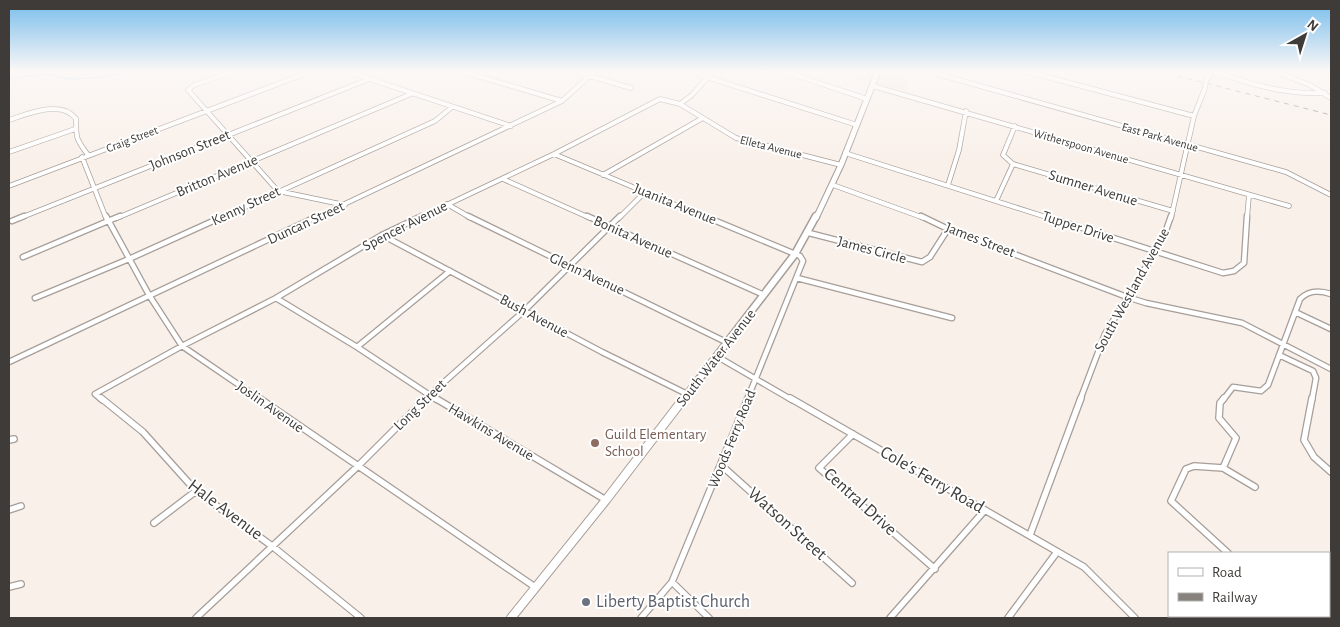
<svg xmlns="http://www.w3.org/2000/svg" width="1340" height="627" viewBox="0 0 1340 627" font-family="'Alegreya Sans',sans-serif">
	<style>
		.built { fill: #f2e2d8 }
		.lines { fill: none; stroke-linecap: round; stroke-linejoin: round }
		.stream { stroke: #6cc9f3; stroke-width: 1 }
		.minor-far2-casing { stroke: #a69e99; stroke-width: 5.5 }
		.minor-far1-casing { stroke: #a69e99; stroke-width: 7 }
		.minor-casing { stroke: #a69e99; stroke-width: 8 }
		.secondary-far2-casing { stroke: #a69e99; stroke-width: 7 }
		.secondary-far1-casing { stroke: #a69e99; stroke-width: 9 }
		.secondary-casing { stroke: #a69e99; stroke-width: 10 }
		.trunk-casing { stroke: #d1d0cf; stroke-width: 2 }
		.minor-far2 { stroke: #fff; stroke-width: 4 }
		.minor-far1 { stroke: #fff; stroke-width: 4.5 }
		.minor { stroke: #fff; stroke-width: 5.5 }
		.secondary-far2 { stroke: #fff; stroke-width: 5 }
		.secondary-far1 { stroke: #fff; stroke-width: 6 }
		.secondary { stroke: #fff; stroke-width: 8 }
		.trunk { fill: #f6c297; fill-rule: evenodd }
		.rail { stroke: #88827e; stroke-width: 1; stroke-dasharray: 5 5; stroke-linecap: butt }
		.minor-bridge-casing { stroke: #a69e99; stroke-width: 5.5; stroke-linecap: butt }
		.minor-bridge { stroke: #fff; stroke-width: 4 }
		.education-dot { fill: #8d6e63; stroke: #fff; stroke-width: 2 }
		.worship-dot { fill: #6b7280; stroke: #fff; stroke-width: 2 }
		.labels { text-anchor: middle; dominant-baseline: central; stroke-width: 4; stroke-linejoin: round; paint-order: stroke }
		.far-street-label { font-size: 12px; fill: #3e3b38; stroke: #fff }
		.street-label { font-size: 15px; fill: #3e3b38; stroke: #fff }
		.education-label { font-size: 15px; fill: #785e54; stroke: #fff; text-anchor: start }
		.near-street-label { font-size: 18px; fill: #3e3b38; stroke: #fff }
		.near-worship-label { font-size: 18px; fill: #5b616d; stroke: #fff; text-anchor: start }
	</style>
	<rect width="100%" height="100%" fill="#f9f0ea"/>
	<path class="built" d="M855 71H875L909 80 906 91 852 77Z"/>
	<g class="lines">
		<path class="stream" d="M9 79C23 77 37 74 51 75 59 76 66 79 74 79 99 78 122 73 147 71"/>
		<g class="minor-far2-casing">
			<path id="minor-far2" d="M235 71 194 85 188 90 278 191 345 205
				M346 71 511 126
				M461 71 562 101
				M573 71 631 88
				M688 71 857 125
				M783 71 867 99
				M927 71 1286 172 1331 195
				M1025 71 1194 116
				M1213 71C1249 84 1286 95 1325 93
				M1273 71 1310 85 1331 98
				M1206 80 1213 71
				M873 86 1289 206
				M680 104 692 95 713 71
				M9 120C27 114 62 99 76 119 76 138 76 139 88 155
				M1015 126 1003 155 1013 164 1173 211
				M9 152 75 129
				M845 153 1049 218
				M554 154 707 218
				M82 157 106 218
				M603 175 701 119
				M503 179 590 218
				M833 185 924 218
				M948 185 959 150 966 111
				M9 186 312 71
				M996 201 1013 164
				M447 204 471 218
				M20 218 369 79
				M117 218 411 94
				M221 218 435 121 452 107
				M315 218 562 101 595 71
				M419 218 554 154 660 99 680 104 736 138 841 165
				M619 218 645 192
				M1171 218 1194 116 1205 88
				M1247 218 1249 195"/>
		</g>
		<g class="minor-far1-casing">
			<path id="minor-far1" d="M106 216 149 295 182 346 261 400
				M468 216 728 343
				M587 216 764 295
				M704 216 800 256 803 261 747 400
				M921 216 948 229 1127 297 1146 303 1242 323 1331 369
				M1045 216 1223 273 1234 271 1244 263 1247 216
				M12 221 24 216
				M809 233 922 262 930 257 948 229
				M382 235 602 352 687 394
				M23 257 120 216
				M797 278 952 318
				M35 298 129 259 224 216
				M276 298 357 347 437 400
				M1295 312 1331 329
				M357 347 450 271
				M1279 355 1313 371 1316 378 1312 400
				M718 357 792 400
				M9 362 318 216
				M102 400 95 394 182 346 276 298 382 235 422 216
				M424 400 525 310 620 216
				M1080 400 1105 334 1163 239 1171 216
				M1223 400 1233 387 1261 391 1268 385 1300 299C1309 290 1319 290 1331 294"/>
		</g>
		<g class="minor-casing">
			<path id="minor" d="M101 398 143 432 196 491 272 546 361 618
				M259 398 535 587
				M435 398 606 500
				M790 398 1084 567 1135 618
				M1224 398 1220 403 1219 418 1236 438 1223 468 1194 466 1186 469 1171 501 1228 553
				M1312 398 1304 440 1314 457 1331 472
				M853 434 819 468 935 569
				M9 440 14 439
				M721 465 852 583
				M1223 468 1255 487
				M9 510 21 506
				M154 523 196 491
				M1030 535 1081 398
				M1329 560H1331
				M1329 578 1331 581
				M672 582 709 618
				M9 587 21 584
				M196 618 357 467 426 398
				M641 618 672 582 748 398
				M890 618 985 510
				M1008 618 1057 552"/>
		</g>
		<g class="secondary-far2-casing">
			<path id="secondary-far2" d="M816 218 841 165 878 71"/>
		</g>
		<g class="secondary-far1-casing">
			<path id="secondary-far1" d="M683 400 795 254 816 216"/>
		</g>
		<g class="secondary-casing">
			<path id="secondary" d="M511 618 606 500 684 398"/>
		</g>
		<g class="trunk-casing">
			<path id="trunk" d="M1331 588V598L1329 599V589Z
				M1290 616H1301L1300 618H1289Z"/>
		</g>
		<use href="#minor-far2" class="minor-far2"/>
		<use href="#minor-far1" class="minor-far1"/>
		<use href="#minor" class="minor"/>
		<use href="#secondary-far2" class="secondary-far2"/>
		<use href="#secondary-far1" class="secondary-far1"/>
		<use href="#secondary" class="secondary"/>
		<use href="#trunk" class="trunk"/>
		<path class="rail" d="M1158 71 1331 115"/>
		<g class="minor-bridge-casing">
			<path id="minor-bridge" d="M1205 88 1206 80"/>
		</g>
		<use href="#minor-bridge" class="minor-bridge"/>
	</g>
	<linearGradient id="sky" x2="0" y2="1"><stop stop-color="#76bcec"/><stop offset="0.45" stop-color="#fcf8f6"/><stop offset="1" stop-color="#fcf8f6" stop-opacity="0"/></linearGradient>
	<rect width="1340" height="159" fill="url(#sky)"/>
	<circle class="education-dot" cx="595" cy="443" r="5"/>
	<circle class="worship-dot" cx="586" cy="602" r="5"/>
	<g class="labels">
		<g class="far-street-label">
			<text transform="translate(1160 137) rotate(16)">East Park Avenue</text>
			<text transform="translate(132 139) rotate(-21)">Craig Street</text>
			<text transform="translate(1081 146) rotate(16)">Witherspoon Avenue</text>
			<text transform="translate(771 147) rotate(14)">Elleta Avenue</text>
		</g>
		<g class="street-label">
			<text transform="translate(190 150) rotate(-22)">Johnson Street</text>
			<text transform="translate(217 176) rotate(-23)">Britton Avenue</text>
			<text transform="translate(1093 188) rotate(17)">Sumner Avenue</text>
			<text transform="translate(675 204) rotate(22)">Juanita Avenue</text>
			<text transform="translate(246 206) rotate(-25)">Kenny Street</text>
			<text transform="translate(306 223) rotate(-25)">Duncan Street</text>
			<text transform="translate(405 226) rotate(-27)">Spencer Avenue</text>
			<text transform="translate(1078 227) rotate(18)">Tupper Drive</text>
			<text transform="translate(633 237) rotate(24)">Bonita Avenue</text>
			<text transform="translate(980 240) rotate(21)">James Street</text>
			<text transform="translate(872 250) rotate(15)">James Circle</text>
			<text transform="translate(587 274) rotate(25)">Glenn Avenue</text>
			<text transform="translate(1132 290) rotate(-61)">South Westland Avenue</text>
			<text transform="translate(534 316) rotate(28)">Bush Avenue</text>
			<text transform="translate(716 358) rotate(-52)">South Water Avenue</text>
			<text transform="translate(420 405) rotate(-44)">Long Street</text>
			<text transform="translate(270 407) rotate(35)">Joslin Avenue</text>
			<text transform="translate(491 432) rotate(31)">Hawkins Avenue</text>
			<text transform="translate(732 439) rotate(-68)">Woods Ferry Road</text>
		</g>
		<g class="education-label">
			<text x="605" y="434">Guild Elementary<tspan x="605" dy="17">School</tspan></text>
		</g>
		<g class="near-street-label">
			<text transform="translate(932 480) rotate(30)">Cole's Ferry Road</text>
			<text transform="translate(860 502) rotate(42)">Central Drive</text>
			<text transform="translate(225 510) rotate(37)">Hale Avenue</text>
			<text transform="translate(787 524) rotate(42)">Watson Street</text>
		</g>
		<g class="near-worship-label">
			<text x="596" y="602">Liberty Baptist Church</text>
		</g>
	</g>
	<rect width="1340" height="627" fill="none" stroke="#3e3b38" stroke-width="20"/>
	<rect x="1168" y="552" width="162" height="65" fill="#ffffff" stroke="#b2b1af"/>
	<rect x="1178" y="568" width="25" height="8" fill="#ffffff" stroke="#b2b1af"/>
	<text x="1212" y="577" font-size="15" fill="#3e3b38">Road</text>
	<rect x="1178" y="593" width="25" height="8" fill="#88827e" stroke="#b2b1af"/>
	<text x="1212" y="602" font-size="15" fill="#3e3b38">Railway</text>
	<g transform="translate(1305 35) rotate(39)" stroke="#ffffff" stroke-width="4" paint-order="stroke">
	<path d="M0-4L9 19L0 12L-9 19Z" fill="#3e3b38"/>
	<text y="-8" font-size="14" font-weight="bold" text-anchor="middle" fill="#3e3b38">N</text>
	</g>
</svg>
